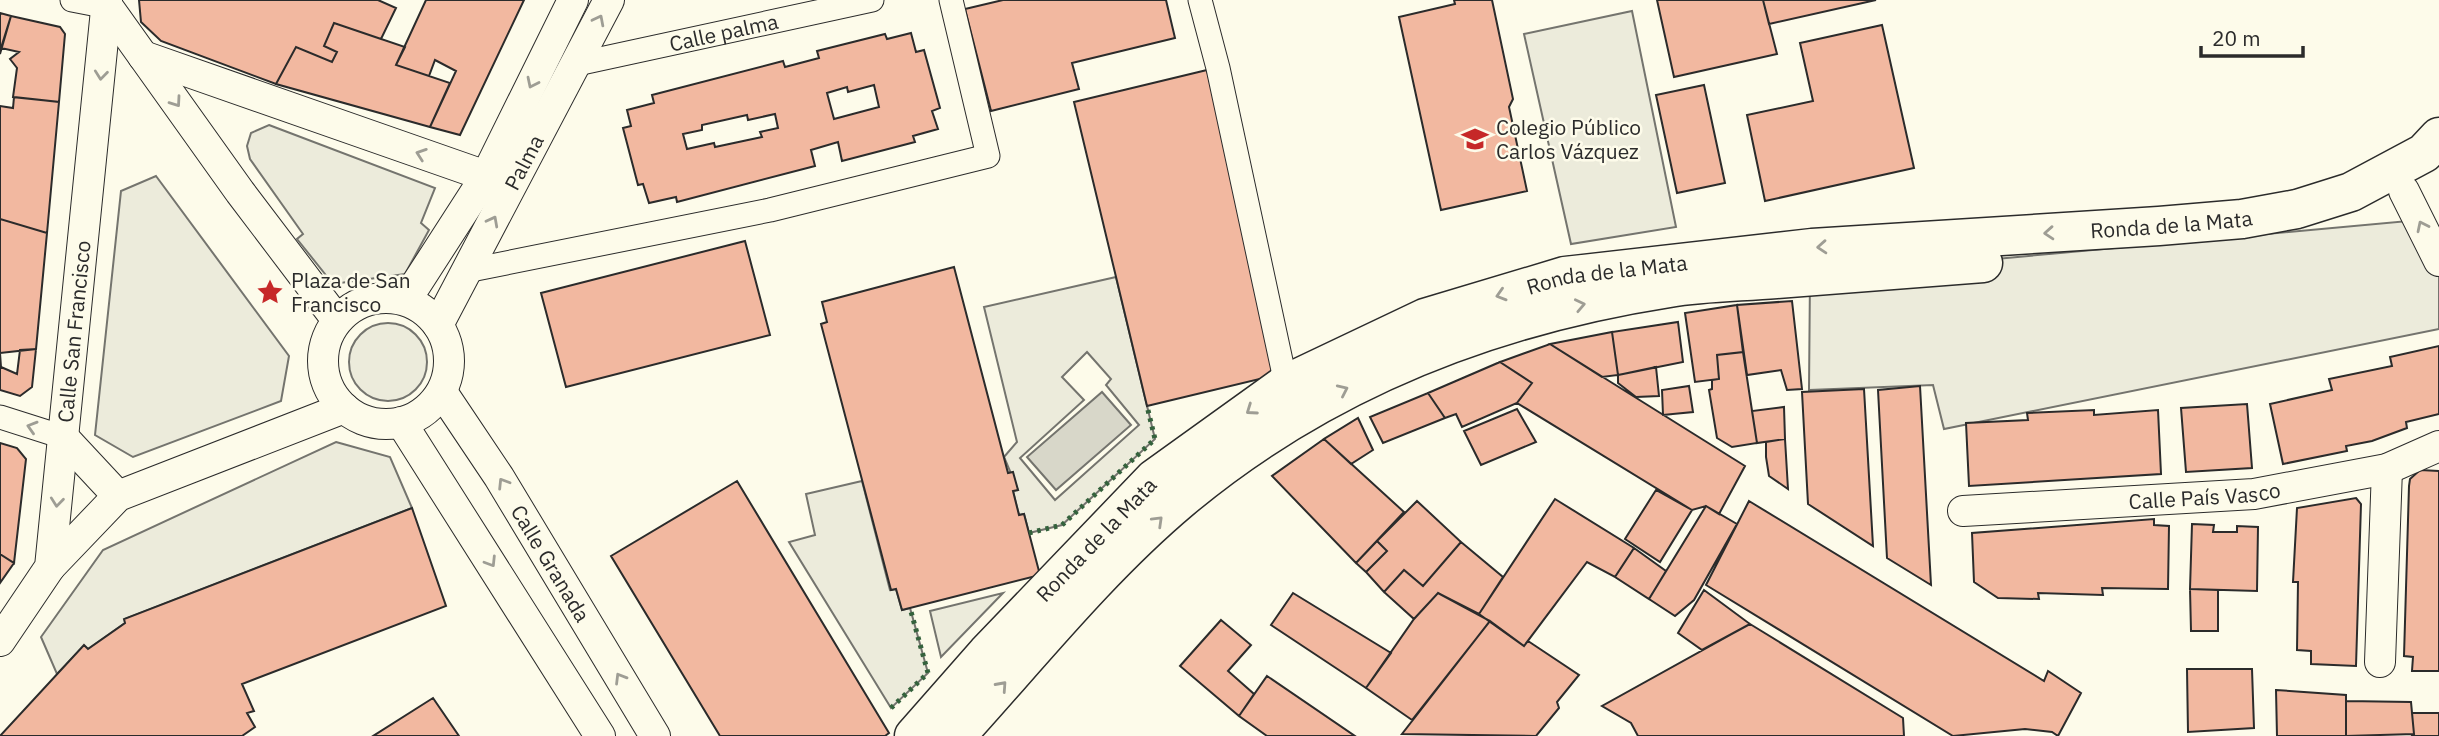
<svg xmlns="http://www.w3.org/2000/svg" width="2439" height="736" viewBox="0 0 2439 736" font-family="'IBM Plex Sans',sans-serif">
	<style>
		.green { fill: #ecebdb; stroke: #74746e; stroke-width: 2; fill-rule: evenodd }
		.water { fill: #d8d7c9; stroke: #74746e; stroke-width: 2 }
		.building { fill: #f2b8a0; stroke: #2b2b2b; stroke-width: 2; fill-rule: evenodd }
		.lines { fill: none; stroke-linecap: round; stroke-linejoin: round }
		.pedestrian-casing { stroke: #2b2b2b; stroke-width: 25 }
		.minor-casing { stroke: #2b2b2b; stroke-width: 32 }
		.trunk-casing { stroke: #2b2b2b; stroke-width: 41 }
		.pedestrian { stroke: #fdfbea; stroke-width: 23 }
		.minor { stroke: #fdfbea; stroke-width: 30 }
		.trunk { stroke: #fdfbea; stroke-width: 38 }
		.hedge { stroke: #34623c; stroke-width: 5; stroke-dasharray: 3.5 5; stroke-linecap: butt }
		.oneway { stroke: #9e9d94 }
		.labels { text-anchor: middle; dominant-baseline: central; stroke-width: 5; stroke-linejoin: round; paint-order: stroke }
		.street-label { font-size: 21px; fill: #2b2b2b; stroke: #fdfbea }
		.poi-label { font-size: 21px; fill: #2b2b2b; stroke: #fdfbea; text-anchor: start }
	</style>
	<rect width="100%" height="100%" fill="#fdfbea"/>
	<path class="green" d="M1632 11 1676 227 1571 244 1524 34Z
		M269 125 435 188 421 223 429 230 405 274 333 284 297 239 303 234 250 159 247 146 251 133Z
		M156 176 289 356 281 401 133 457 95 435 121 191Z
		M2419 220 2439 261V329L1944 429 1933 385 1809 390 1810 276Z
		M1116 277 1155 439 1062 525 1029 533 1024 514 1019 515 1013 491 1018 490 1004 457 1017 442 984 307ZM1087 352 1111 379 1106 385 1139 425 1055 500 1020 458 1084 400 1062 377Z
		M349 362a39 39 0 1 1 78 0a39 39 0 1 1-78 0Z
		M336 442 390 457 412 508 125 619V623L88 649 84 646 57 674 41 637 103 550Z
		M862 481 890 590 896 589 902 610 910 608 928 673 891 708 789 542 815 535 806 494Z
		M1003 593 941 657 930 611Z"/>
	<path class="water" d="M1102 392 1131 425 1056 490 1027 457Z"/>
	<path class="building" d="M139 0H378L396 8 381 39 334 23 324 46 337 52 332 62 296 47 276 84 161 41 141 22Z
		M426 0H524L460 135 430 127 456 71 435 60 429 76 396 65Z
		M1003 0H1166L1175 38 1072 63 1079 89 991 111 965 9Z
		M1454 0H1492L1513 99 1509 107 1527 191 1441 210 1399 17 1455 4Z
		M1657 0H1763L1777 54 1674 77Z
		M1763 0H1876L1769 24Z
		M0 13 11 16 0 54Z
		M11 16 60 27 65 34 59 102 13 97 17 68 10 59 19 52 1 48Z
		M334 23 405 47 396 65 450 83 430 127 276 84 296 47 332 62 337 52 324 46Z
		M1882 25 1914 168 1765 201 1747 115 1813 101 1800 43Z
		M911 33 916 52 924 50 940 108 932 111 938 129 913 136 915 142 842 161 838 142 811 150 815 166 677 202 676 197 649 203 643 184 638 185 623 128 631 126 627 110 654 103 652 95 783 61 785 67 819 58 817 51 885 34 887 39ZM874 85 879 107 834 119 827 93 847 87 848 92ZM775 114 778 128 760 132 762 137 715 147 714 143 687 149 683 134 702 130V125L747 115 748 120Z
		M1207 70 1280 374 1147 406 1074 102Z
		M1704 85 1725 183 1677 193 1656 95Z
		M14 97 59 102 47 233 0 219V106L13 108Z
		M0 219 47 233 36 349 0 353Z
		M745 241 770 335 566 387 541 293Z
		M954 267 1008 473 1013 472 1018 490 1013 491 1019 515 1024 514 1040 575 902 610 896 589 891 590 821 324 827 322 822 302Z
		M1792 301 1802 389 1787 390 1781 370 1747 375 1737 305Z
		M1737 305 1743 352 1717 355 1719 379 1695 382 1685 313Z
		M1678 322 1683 362 1618 375 1612 332Z
		M1612 332 1618 375 1602 377 1550 344Z
		M1550 344 1745 466 1719 514 1706 506 1692 510 1517 403 1532 383 1500 362Z
		M2439 346V414L2406 422 2407 428 2372 441 2346 446 2347 451 2283 464 2270 404 2332 390 2329 379 2392 366 2390 357Z
		M36 349 32 387 20 396 0 390V353L1 367 17 374 20 350Z
		M1743 352 1757 443 1732 447 1717 438 1709 390 1712 389V380L1719 379 1717 355Z
		M1500 362 1532 383 1517 403 1462 427 1456 414 1445 418 1428 393Z
		M1656 367 1659 396 1636 397 1618 383V375Z
		M1689 386 1693 412 1663 415 1662 390Z
		M1920 386 1931 585 1887 558 1878 390Z
		M1864 389 1873 546 1808 504 1802 392Z
		M1428 393 1445 418 1383 443 1370 417Z
		M2247 404 2252 468 2186 472 2181 408Z
		M1784 407 1785 439 1757 443 1752 411Z
		M1517 409 1536 442 1481 465 1464 431Z
		M2094 410V415L2158 410 2161 474 1969 486 1966 423 2028 420 2027 413Z
		M1358 418 1373 450 1351 464 1324 439Z
		M1324 439 1404 512 1356 563 1272 476Z
		M1785 439 1788 489 1769 476 1766 457V442Z
		M0 443 17 448 26 459 14 563 0 554Z
		M2420 470 2439 471V671H2412L2413 657 2404 656 2409 486 2410 479Z
		M737 481 889 733 885 736H720L611 556Z
		M1656 490 1692 510 1660 562 1625 539Z
		M2356 498 2361 504 2356 666 2311 664V651L2297 650 2298 582H2293L2297 508Z
		M1555 499 1634 548 1615 577 1587 562 1524 646 1479 614Z
		M1417 501 1461 542 1423 586 1404 570 1384 592 1366 572 1387 551 1377 541Z
		M1749 501 2044 681 2048 671 2081 693 2058 736 2052 732 2025 729 1953 736 1706 585Z
		M1706 506 1737 524 1694 600 1675 616 1649 599Z
		M412 508 446 606 242 684 254 711 247 713 255 727 242 736H0L84 645 88 649 125 623 124 619Z
		M2154 519V525L2169 526 2168 589 2102 588 2103 595 2038 593 2039 599 1998 598 1974 582 1972 533Z
		M2192 524 2214 525 2213 532H2237V526L2258 527 2257 591 2190 589Z
		M1377 541 1387 551 1366 572 1356 563Z
		M1461 542 1503 577 1479 614 1438 593 1414 619 1384 592 1404 570 1423 586Z
		M1634 548 1666 571 1649 599 1615 577Z
		M0 554 14 563 0 583Z
		M2190 589 2218 590V631H2191Z
		M1704 590 1750 624 1702 650 1678 633Z
		M1293 593 1391 653 1366 688 1271 625Z
		M1438 593 1490 621 1412 720 1366 688 1414 619Z
		M1221 620 1251 645 1228 671 1254 694 1239 716 1180 666Z
		M1490 621 1524 646 1528 641 1579 675 1557 702 1559 708 1536 736 1402 734Z
		M1750 624 1903 718 1904 736H1638L1631 723 1602 706Z
		M2187 669H2252L2254 728 2188 732Z
		M1267 676 1355 736H1267L1239 716Z
		M2276 690 2346 695V736H2277Z
		M433 698 459 736H373Z
		M2346 701 2411 702 2414 734 2346 736Z
		M2412 713H2439V736H2412L2414 734Z"/>
	<g class="lines">
		<g class="pedestrian-casing">
			<g id="pedestrian">
				<path d="M72 0 108 7"/>
				<path d="M1200 0 1218 68 1286 384"/>
				<path id="s1" d="M577 64 872 0"/>
				<path d="M466 271 770 210 988 156 951 0"/>
				<path d="M0 417 63 437"/>
			</g>
		</g>
		<g class="minor-casing">
			<g id="minor">
				<path d="M108 7 240 192 337 320"/>
				<path d="M143 56 486 176"/>
				<path d="M2404 191 2439 261"/>
				<circle cx="386" cy="361" r="63"/>
				<path d="M406 300 486 176 573 0"/>
				<path id="s2" d="M438 325 609 0"/>
				<path id="s3" d="M442 392 499 477 655 736"/>
				<path d="M401 422 600 736"/>
				<path d="M63 437 118 496"/>
				<path id="s4" d="M1963 511 2254 494 2387 469 2439 446"/>
				<path d="M50 567 118 496 344 408"/>
				<path id="s5" d="M0 641 50 567 107 0"/>
				<path d="M2380 662 2387 469"/>
			</g>
		</g>
		<g class="trunk-casing">
			<g id="trunk">
				<path id="s6" d="M914 736 987 653 1154 479 1286 384 1425 318 1565 276 1812 248 2159 226 2242 219 2297 209 2351 192 2424 153 2439 137"/>
				<path d="M956 736C1028 657 1098 569 1180 500 1321 382 1489 316 1669 288 1704 282 1741 282 1776 279 1845 274 1914 268 1983 263"/>
			</g>
		</g>
		<use href="#pedestrian" class="pedestrian"/>
		<use href="#minor" class="minor"/>
		<use href="#trunk" class="trunk"/>
		<path class="hedge" d="M1029 533 1062 525 1155 439 1147 406
			M891 708 928 673 910 608"/>
	</g>
	<defs><path id="oneway-chevron" d="M-2-3.5L2.5 0L-2 3.5" fill="none" stroke-width="1.6" stroke-linecap="round" stroke-linejoin="round" transform="scale(1.75)"/></defs>
	<g class="oneway">
		<use href="#oneway-chevron" transform="translate(599 20) rotate(-63)"/>
		<use href="#oneway-chevron" transform="translate(101 75) rotate(96)"/>
		<use href="#oneway-chevron" transform="translate(532 83) rotate(116)"/>
		<use href="#oneway-chevron" transform="translate(176 102) rotate(55)"/>
		<use href="#oneway-chevron" transform="translate(421 154) rotate(-161)"/>
		<use href="#oneway-chevron" transform="translate(493 221) rotate(-62)"/>
		<use href="#oneway-chevron" transform="translate(2422 226) rotate(-116)"/>
		<use href="#oneway-chevron" transform="translate(2049 233) rotate(176)"/>
		<use href="#oneway-chevron" transform="translate(1822 247) rotate(176)"/>
		<use href="#oneway-chevron" transform="translate(1501 295) rotate(163)"/>
		<use href="#oneway-chevron" transform="translate(1580 305) rotate(-12)"/>
		<use href="#oneway-chevron" transform="translate(1343 390) rotate(-25)"/>
		<use href="#oneway-chevron" transform="translate(1251 410) rotate(145)"/>
		<use href="#oneway-chevron" transform="translate(32 427) rotate(-163)"/>
		<use href="#oneway-chevron" transform="translate(503 483) rotate(-122)"/>
		<use href="#oneway-chevron" transform="translate(57 502) rotate(96)"/>
		<use href="#oneway-chevron" transform="translate(1158 521) rotate(-44)"/>
		<use href="#oneway-chevron" transform="translate(491 562) rotate(58)"/>
		<use href="#oneway-chevron" transform="translate(620 678) rotate(-121)"/>
		<use href="#oneway-chevron" transform="translate(1002 686) rotate(-48)"/>
	</g>
	<defs>
		<g id="school-bare" transform="scale(2.1)"><path d="M0-5L7-2L0 1L-7-2ZM-4 1L0 2.5L4 1V4Q0 6-4 4Z" fill="#c62828" stroke="#fdfbea" stroke-width="2.5" paint-order="stroke"/></g>
		<g id="sight-bare" transform="scale(2.1)"><path d="M0-6L1.8-2.2L6-1.7L2.9 1.2L3.7 5.4L0 3.3L-3.7 5.4L-2.9 1.2L-6-1.7L-1.8-2.2Z" fill="#c62828" stroke="#fdfbea" stroke-width="2.5" paint-order="stroke"/></g>
	</defs>
	<g fill-rule="evenodd">
		<use href="#school-bare" x="1475" y="139"/>
		<use href="#sight-bare" x="270" y="292"/>
	</g>
	<g class="labels">
		<g class="street-label">
			<text stroke="none"><textPath href="#s1" startOffset="150">Calle palma</textPath></text>
			<text stroke="none"><textPath href="#s2" startOffset="184">Palma</textPath></text>
			<text stroke="none"><textPath href="#s6" startOffset="1423">Ronda de la Mata</textPath></text>
			<text stroke="none"><textPath href="#s6" startOffset="856">Ronda de la Mata</textPath></text>
			<text stroke="none"><textPath href="#s5" startOffset="326">Calle San Francisco</textPath></text>
			<text stroke="none"><textPath href="#s4" startOffset="242">Calle País Vasco</textPath></text>
			<text stroke="none"><textPath href="#s6" startOffset="268">Ronda de la Mata</textPath></text>
			<text stroke="none"><textPath href="#s3" startOffset="203">Calle Granada</textPath></text>
		</g>
		<g class="poi-label">
			<text x="1496" y="127">Colegio Público<tspan x="1496" dy="24">Carlos Vázquez</tspan></text>
			<text x="291" y="280">Plaza de San<tspan x="291" dy="24">Francisco</tspan></text>
		</g>
	</g>
	<path d="M2201 46v10h102v-10" fill="none" stroke="#2b2b2b" stroke-width="3.5"/>
	<text x="2212" y="46" font-size="21" fill="#2b2b2b" stroke="#fdfbea" stroke-width="5" paint-order="stroke">20 m</text>
</svg>
